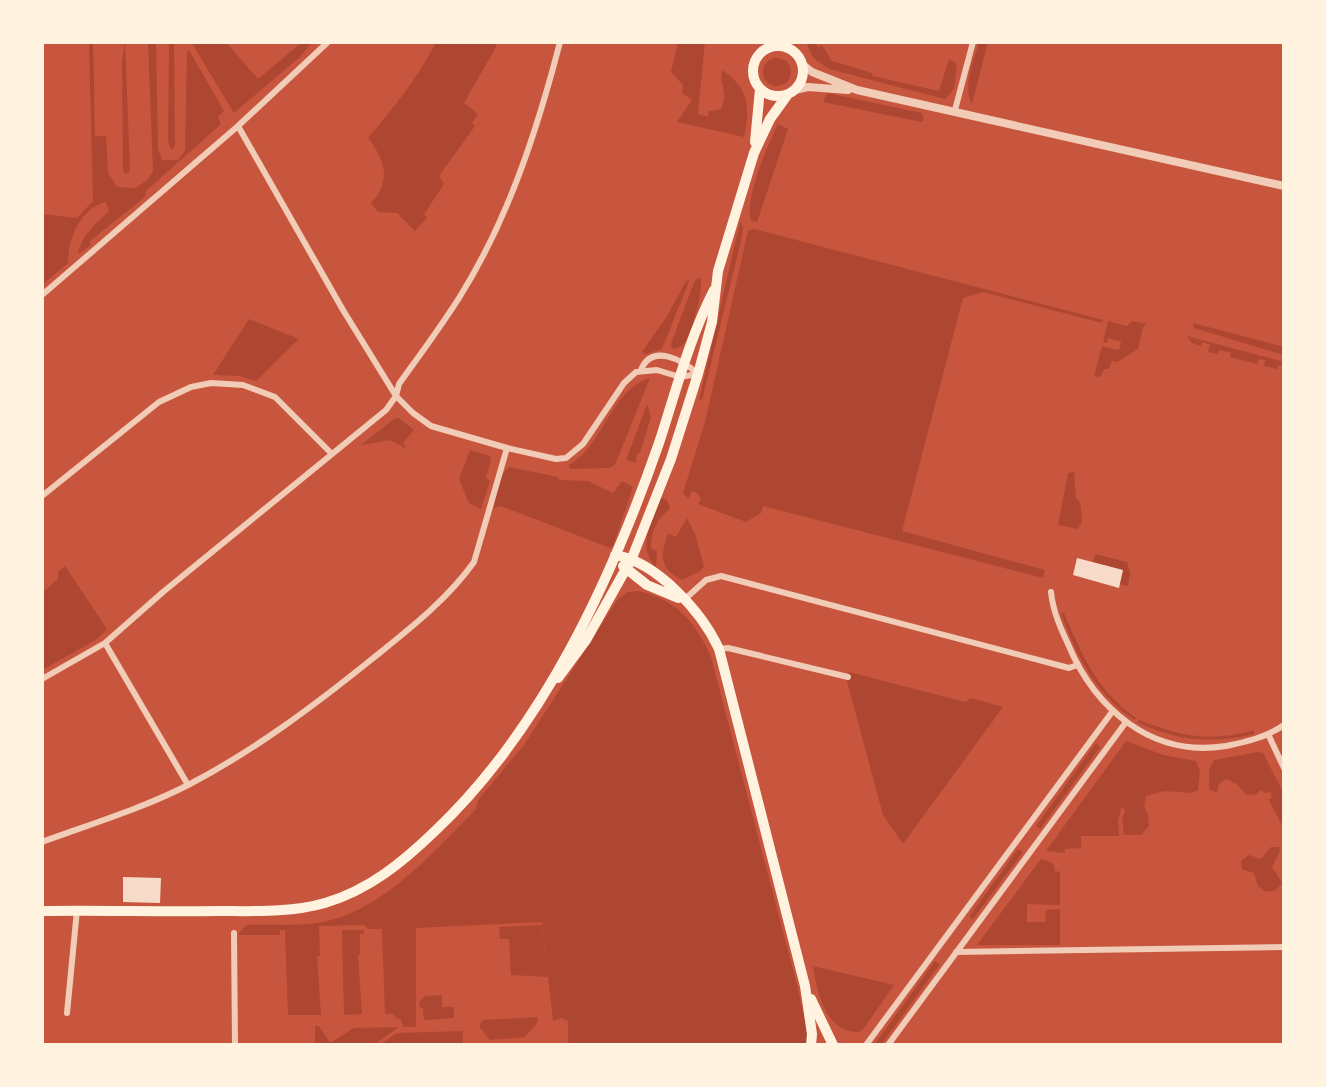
<svg xmlns="http://www.w3.org/2000/svg" width="1326" height="1087" viewBox="0 0 1326 1087" font-family="'Alegreya Sans',sans-serif">
	<style>
		.green { fill: #ae4732 }
		.building { fill: #f7dbc8 }
		.lines { fill: none; stroke-linecap: round; stroke-linejoin: round }
		.minor { stroke: #f1ccb7; stroke-width: 6 }
		.tertiary { stroke: #f1ccb7; stroke-width: 8 }
		.primary { stroke: #fff3e0; stroke-width: 10 }
	</style>
	<rect width="100%" height="100%" fill="#c8553d"/>
	<path class="green" d="M89 42H93L95 136H106L108 173 117 187 136 188 147 180 153 171 148 42H156L158 149 162 160H178L185 151 187 51 189 50 224 111 218 117 221 124 146 191 145 197 90 241V246L78 254C82 234 96 224 109 211L106 202C80 208 68 239 68 263L42 285V214L77 218 93 201Z
		M125 42 130 170 126 174 123 171 122 61Z
		M169 42H174V51L175 146 171 150 168 141Z
		M191 42H226L258 79 302 42H312L301 56 234 113Z
		M436 42H496V47L464 103 478 114 472 123 475 126 439 176 444 184 424 214 427 218 415 231 397 213 378 212 371 203C392 181 385 160 368 138 394 107 418 78 436 42Z
		M678 42H705L698 114 708 117 709 111 721 109C729 91 719 86 722 70 750 89 750 107 744 137L677 122 692 100 682 93 683 85 671 72Z
		M806 42H815L818 47 822 45 832 61 872 73 873 76 939 91 949 59 957 64 954 89 945 99 829 69 813 58Z
		M979 42H988L972 104C962 86 974 61 979 42Z
		M763 72a14 14 0 1 1 28 0a14 14 0 1 1-28 0Z
		M827 93 922 113 924 119 922 122 823 102Z
		M778 124 788 129 757 222 751 221C744 198 768 145 778 124Z
		M740 222 743 226 741 241 702 400H699Z
		M754 229 1103 320 1102 323 983 292 963 298 902 531 1045 570 1043 578 763 506 761 513 746 522 698 504 701 499 696 492 691 491 689 499 683 493 705 422 748 231Z
		M700 278C705 288 692 331 685 342 681 348 680 347 674 349L671 347 672 341 695 280Z
		M690 279 662 349 646 354 642 352 667 316 686 281Z
		M249 319 299 339 256 381 240 376 213 375Z
		M1108 321 1127 326 1132 321 1147 324 1143 327 1138 349 1117 362 1112 361 1109 369H1104L1101 376 1096 377 1094 376 1102 346 1119 350 1121 342 1108 338 1107 343 1103 342Z
		M1193 323 1284 347V355L1194 328Z
		M1187 336 1284 362V366L1278 365 1277 369 1264 366 1265 360 1259 359 1257 364 1230 357 1231 353 1220 350 1218 354 1208 352 1210 345 1202 342 1201 346 1192 343Z
		M650 378 615 465 609 468 570 469 569 465C604 446 610 390 650 378Z
		M647 404 651 417 640 453H637L636 463 626 460Z
		M399 418 414 430 403 443 407 449 390 440 361 445 394 419Z
		M470 450 490 456 491 459 486 478 490 481 481 509 469 503 459 479Z
		M509 467 558 477 559 480 588 481 613 493 622 481 633 487 613 546 610 548 501 506 494 508C497 495 498 476 509 467Z
		M1074 472 1076 498 1080 502 1082 521 1078 529 1058 525 1068 473Z
		M661 498 667 500 670 509C656 519 651 532 651 549L657 551 656 567C636 548 652 519 661 498Z
		M687 518 695 534 704 566 701 571 682 580C659 568 660 556 668 533L676 537Z
		M1095 554 1127 562 1130 573 1128 586 1119 584 1122 570 1093 562Z
		M65 566 107 629 96 640 42 670V593L58 579V572Z
		M638 591C676 599 696 622 711 657L798 989 807 1032V1045H568V1021L562 1018 553 1021 542 922 416 928V1027H404L400 1019 396 1018 393 1014H385L382 929H368L364 925 319 926 320 956H317L321 1015H288L285 930H280V935H238L246 925C272 924 301 927 327 921 385 908 436 850 476 809L478 800 524 745 618 599 628 592Z
		M1064 613C1081 654 1098 692 1136 718L1135 720C1096 695 1077 656 1061 614Z
		M849 672 965 702 971 698 1003 707 903 844 883 815 847 681Z
		M1139 720C1181 736 1209 743 1254 730V734C1212 744 1176 741 1137 722Z
		M1126 741 1163 755 1196 761 1200 771 1198 790 1192 793 1164 791 1146 796 1144 806 1148 814 1149 826 1141 835H1124L1122 819 1125 810 1122 807 1118 820 1119 836H1081V848L1065 849V853L1046 851Z
		M1096 743 1100 747 1040 829 1036 826Z
		M1258 752 1263 753 1284 794V829L1269 800 1272 797 1271 792 1265 793 1261 790 1256 794 1246 795 1237 784 1226 779 1219 784 1217 793 1209 789V770L1214 760Z
		M1271 847H1279L1280 851 1272 867 1282 883 1276 890 1266 892 1258 886 1254 873 1242 869 1241 861 1249 855 1261 859Z
		M1018 849 1023 852 973 919 969 917Z
		M1041 859 1053 863 1055 871 1060 872V905L1027 904V922H1045L1046 910 1060 909V945H977Z
		M542 925 548 977 511 975 509 939H500L499 927Z
		M342 930H364V934H360V955H358L362 1014 344 1015Z
		M935 961 940 964 881 1045H874Z
		M813 966 894 985 864 1028 859 1032C826 1033 817 993 813 966Z
		M442 995V1007H454V1018L424 1020 423 1008H420L419 1002 425 996Z
		M538 1017 537 1023 525 1037 490 1040 479 1026 483 1020Z
		M315 1026H319L330 1043 354 1028 399 1027 375 1044 315 1045Z
		M463 1031V1045H379L397 1033Z"/>
	<path class="building" d="M1077 558 1123 570 1119 588 1073 575Z
		M123 877 161 878 160 903 123 902Z"/>
	<g class="lines">
		<path class="minor" d="M955 110 973 42
			M238 126 343 310 396 396 413 413 431 426 507 448 556 459 566 458 583 444 624 383 636 372 657 370 680 377 698 374
			M42 295 238 126 328 42
			M641 370C652 343 683 360 698 374
			M42 496 159 402 191 387 211 383 243 385 275 397 332 454
			M1051 592C1053 611 1060 627 1068 644 1095 709 1152 758 1226 746 1246 742 1267 737 1284 725
			M685 599 706 580 721 576 1069 668 1077 665
			M105 643 188 785
			M719 649 728 648 848 677
			M42 679 105 643 163 592 386 410 396 396 399 384C419 356 440 328 459 298 508 220 537 131 560 42
			M1268 734 1284 768
			M42 842C91 824 144 808 190 784 255 750 315 705 372 659 408 630 447 600 474 562L507 448
			M234 933 235 1045
			M956 952 1284 947
			M67 1013 77 910
			M866 1045 1112 712
			M888 1045 1126 722"/>
		<path class="tertiary" d="M802 64 812 72 857 90 1284 186
			M795 90 808 87 848 90"/>
		<path class="primary" d="M753 71a25 25 0 1 1 50 0a25 25 0 1 1-50 0Z
			M755 142 760 89
			M615 555C657 562 702 612 719 649L805 986 812 1034 811 1045
			M623 566 647 585 678 598
			M558 678 586 640 632 558 671 459 698 374 712 322 718 271 754 153 770 119 788 94
			M42 911C100 910 159 912 217 911 253 911 290 913 325 903 369 890 403 862 435 831 542 730 611 581 659 443 676 391 689 339 714 290
			M811 999 833 1045"/>
	</g>
	<rect width="1326" height="1087" fill="none" stroke="#fff3e0" stroke-width="88"/>
</svg>
